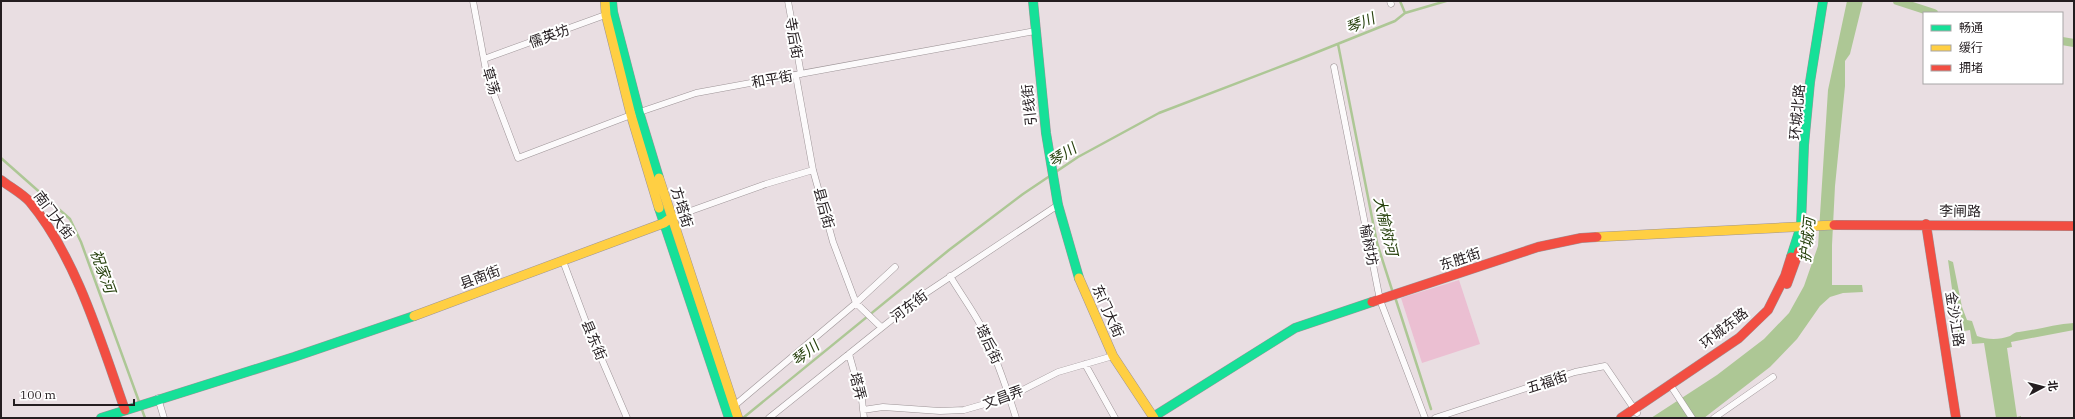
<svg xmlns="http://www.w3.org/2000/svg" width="2075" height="419" viewBox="0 0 2075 419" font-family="'IBM Plex Serif','Noto Sans SC',serif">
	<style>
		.green { fill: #ebbfd2 }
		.water { fill: #adc795 }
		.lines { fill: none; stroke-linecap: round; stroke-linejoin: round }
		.stream { stroke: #adc795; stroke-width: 2.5 }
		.canal { stroke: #adc795; stroke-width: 8 }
		.street-casing { stroke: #9d9497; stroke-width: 7 }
		.fast-casing { stroke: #9d9497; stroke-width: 10 }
		.slow-casing { stroke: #9d9497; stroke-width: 10 }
		.jam-casing { stroke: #9d9497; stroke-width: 10 }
		.street { stroke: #fcfafb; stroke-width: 6 }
		.fast { stroke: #16e098; stroke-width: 9 }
		.slow { stroke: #ffcf43; stroke-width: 9 }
		.jam { stroke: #f24e42; stroke-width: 9 }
		.labels { text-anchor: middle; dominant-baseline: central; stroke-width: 4; stroke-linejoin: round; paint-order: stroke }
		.street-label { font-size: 14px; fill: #241d20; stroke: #fff }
		.water-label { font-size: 15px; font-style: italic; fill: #26400c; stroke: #fff }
	</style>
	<rect width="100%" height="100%" fill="#e9dee2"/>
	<path class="green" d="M1459 280 1480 344 1422 363 1401 298Z"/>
	<path class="water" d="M1847 1H1863L1850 54 1845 61V86L1835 186 1832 245V285H1862L1863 292 1843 293 1830 297 1820 306 1797 339 1770 367 1704 418H1651L1717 375 1764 339 1789 313 1804 286 1818 246 1828 90Z
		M1948 260 1953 262 1962 307 1967 320 1972 321 1977 336C1988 340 1999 340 2010 336 2013 334 2015 332 2019 332 2037 330 2055 324 2074 323V330L2011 342 2012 347 2007 348 2017 417 2021 416V418H1996L1984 343 1972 344 1970 330 1958 332Z"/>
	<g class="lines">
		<path class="stream" d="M1400 1 1405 13
			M1338 44 1377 243 1393 293
			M1 158 70 219 81 242 145 418
			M1395 297 1431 409
			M743 418 949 250 1023 194 1078 157 1159 113 1300 59 1395 21 1405 13 1446 1"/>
		<path class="canal" d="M1897 1 1934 13
			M2062 41 2074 43"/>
		<g class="street-casing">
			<path id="street" d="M473 1 487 76 518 158 631 115 696 93 1035 31
				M788 1 801 74
				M1390 1 1391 4
				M484 59 608 14
				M1334 67 1380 300 1425 418
				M796 76 813 170 833 242 856 303 881 327
				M671 218 766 184 813 170
				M563 261 587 325 627 418
				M950 276C960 293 972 309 981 326 996 356 1006 386 1016 418
				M849 354 862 400 864 418
				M1085 364 1115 418
				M1673 389 1692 418
				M158 398 164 418
				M734 406 856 303 895 267
				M863 410 883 407 940 411 964 410 1009 397 1058 372 1113 356
				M769 418 920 297 1058 205
				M1435 418 1575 372 1605 366 1637 413
				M1714 418 1773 377"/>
		</g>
		<g class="fast-casing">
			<path id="fast" d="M612 1 613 12 639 112 659 178
				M1033 1 1046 133 1058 205 1079 278
				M659 208 729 418
				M1791 257 1801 226 1804 145 1810 82 1823 1
				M1153 417 1295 328 1372 302
				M101 418 294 357 414 316"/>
		</g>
		<g class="slow-casing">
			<path id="slow" d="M605 1 606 15 631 115 659 208
				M659 178 738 418
				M1597 237 1834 225
				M1079 278 1113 356 1154 418
				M414 316 664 223 671 218"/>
		</g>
		<g class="jam-casing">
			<path id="jam" d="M1 180C10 187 23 194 30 202 76 257 101 342 125 410
				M1926 224 1956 418
				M1834 225 2074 226
				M1787 284 1799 251
				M1372 302 1538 247 1581 238 1597 237
				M1621 418 1739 338 1768 310 1785 276 1791 257"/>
		</g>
		<use href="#street" class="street"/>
		<use href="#fast" class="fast"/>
		<use href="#slow" class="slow"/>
		<use href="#jam" class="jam"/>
	</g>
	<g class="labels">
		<g class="street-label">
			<text transform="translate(549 36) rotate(-20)">儒英坊</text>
			<text transform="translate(794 38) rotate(80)">寺后街</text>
			<text transform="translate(772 79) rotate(-10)">和平街</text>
			<text transform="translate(491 81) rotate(73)">草荡</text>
			<text transform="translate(1029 105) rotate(-96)">引线街</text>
			<text transform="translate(1797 112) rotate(-85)">环城北路</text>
			<text transform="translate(682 207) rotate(73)">方塔街</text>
			<text transform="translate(824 208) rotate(75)">县后街</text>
			<text transform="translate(1960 211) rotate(1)">李闸路</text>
			<text transform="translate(54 215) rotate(53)">南门大街</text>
			<text transform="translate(1369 245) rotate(79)">榆树坊</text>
			<text transform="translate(1460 259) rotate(-18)">东胜街</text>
			<text transform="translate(480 277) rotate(-20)">县南街</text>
			<text transform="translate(909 306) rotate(-37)">河东街</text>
			<text transform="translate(1108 311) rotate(66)">东门大街</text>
			<text transform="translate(1955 319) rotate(81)">金沙江路</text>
			<text transform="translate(1724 328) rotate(-38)">环城东路</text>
			<text transform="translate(594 340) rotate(67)">县东街</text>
			<text transform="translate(989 344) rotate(65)">塔后街</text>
			<text transform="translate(1547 382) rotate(-18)">五福街</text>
			<text transform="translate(858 386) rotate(76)">塔弄</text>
			<text transform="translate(1003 397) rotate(-20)">文昌弄</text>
		</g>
		<g class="water-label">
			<text transform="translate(1360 23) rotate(-22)">琴川</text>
			<text transform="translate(1062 155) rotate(-33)">琴川</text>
			<text transform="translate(1386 226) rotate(77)">大榆树河</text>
			<text transform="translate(1807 240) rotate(-84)">护城河</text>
			<text transform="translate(103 271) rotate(70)">祝家河</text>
			<text transform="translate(805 353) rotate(-39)">琴川</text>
		</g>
	</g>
	<rect width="2075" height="419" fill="none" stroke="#241d20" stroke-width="4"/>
	<rect x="1923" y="12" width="140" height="72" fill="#ffffff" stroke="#a7a5a6"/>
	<rect x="1931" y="25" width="20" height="6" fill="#16e098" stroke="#a7a5a6"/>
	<text x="1959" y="32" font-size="12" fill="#241d20">畅通</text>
	<rect x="1931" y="45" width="20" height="6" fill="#ffcf43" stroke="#a7a5a6"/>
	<text x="1959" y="52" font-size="12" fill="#241d20">缓行</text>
	<rect x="1931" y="65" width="20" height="6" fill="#f24e42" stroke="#a7a5a6"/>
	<text x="1959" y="72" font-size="12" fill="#241d20">拥堵</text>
	<g transform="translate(2043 387) rotate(83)" stroke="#ffffff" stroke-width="3" paint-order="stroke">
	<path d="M0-3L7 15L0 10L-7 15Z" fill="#241d20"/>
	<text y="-6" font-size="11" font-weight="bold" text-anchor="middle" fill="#241d20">北</text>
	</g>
	<path d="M14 399v6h120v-6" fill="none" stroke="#241d20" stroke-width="2"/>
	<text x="20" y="399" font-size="12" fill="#241d20" stroke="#ffffff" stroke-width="3" paint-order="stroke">100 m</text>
</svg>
